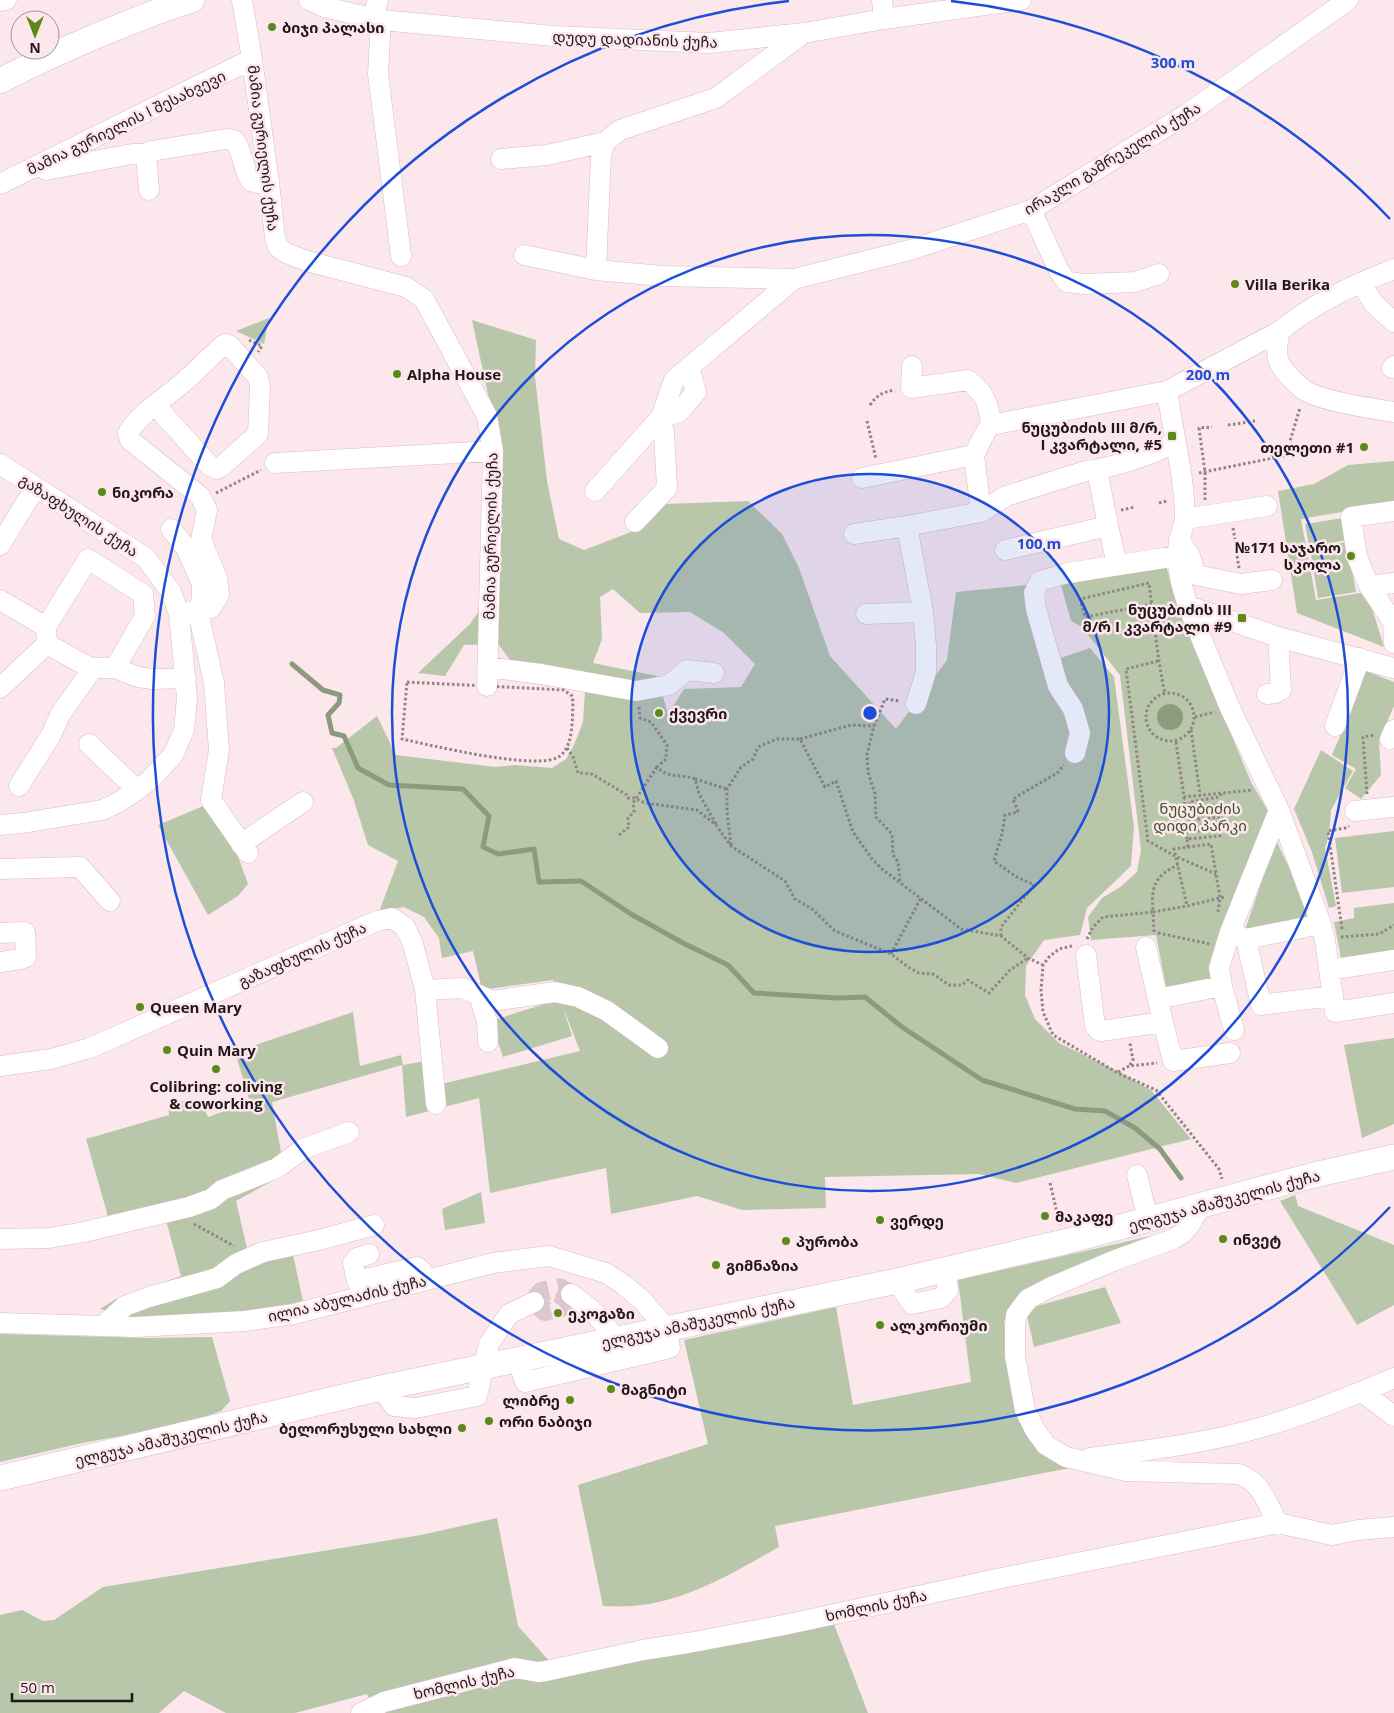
<svg xmlns="http://www.w3.org/2000/svg" width="1394" height="1713" viewBox="0 0 1394 1713" font-family="'Open Sans','Noto Sans Georgian',sans-serif">
	<style>
		.green { fill: #b8c7aa; fill-rule: evenodd }
		.water { fill: #8c9b7d }
		.lines { fill: none; stroke-linecap: round; stroke-linejoin: round }
		.stream { stroke: #8c9b7d; stroke-width: 5 }
		.minor-tunnel { stroke: #dac8cc; stroke-width: 20; stroke-dasharray: 20 10; stroke-linecap: butt }
		.minor-casing { stroke: #dcbbc4; stroke-width: 21 }
		.major-casing { stroke: #dcbbc4; stroke-width: 26 }
		.path { stroke: #928387; stroke-width: 3; stroke-dasharray: 2.5 2.5; stroke-linecap: butt }
		.minor { stroke: #fff; stroke-width: 20 }
		.major { stroke: #fff; stroke-width: 25 }
		.ring { fill: none; stroke: #1d4ed8; stroke-width: 2.5 }
		.poi-dot { fill: #5c891a; stroke: #fbe7ec; stroke-width: 2 }
		.labels { text-anchor: middle; dominant-baseline: central; stroke-width: 5; stroke-linejoin: round; paint-order: stroke }
		.poi-label { font-size: 15px; font-weight: bold; fill: #22171a; stroke: #fbe7ec; text-anchor: start }
		.street-label { font-size: 15px; fill: #22171a; stroke: #fbe7ec }
		.park-label { font-size: 15px; fill: #3c5223; stroke: #fbe7ec }
		.centre { fill: #1d4ed8; stroke: #fbe7ec; stroke-width: 2.5 }
		.ring-label { font-size: 15px; text-anchor: middle; font-weight: bold; fill: #1d4ed8; stroke: #fbe7ec; stroke-width: 5; stroke-linejoin: round; paint-order: stroke }
	</style>
	<rect width="100%" height="100%" fill="#fbe7ec"/>
	<path class="green" d="M269 318 264 344 236 331Z
		M472 320 536 340 535 377 547 481 559 539 584 550 631 532 664 504 748 501 782 534 799 568 830 656 896 729 947 660 956 592 1027 585 1043 664 1090 648 1114 677 1134 827 1131 866 1087 908 1080 935 1044 940 1026 966 1025 995 1035 1019 1059 1043 1121 1073 1151 1090 1191 1139 1016 1183 979 1174 825 1177 826 1208 742 1210 697 1196 611 1214 606 1168 490 1193 479 1098 406 1117 402 1065 272 1102 285 1174 236 1201 248 1252 290 1241 303 1301 251 1313 140 1319 100 1309 116 1299 181 1276 163 1209 109 1220 86 1139 169 1115 168 1102 201 1100 208 1117 250 1102 235 1052 353 1012 360 1066 401 1055 403 1065 425 1061 429 1087 580 1051 563 1007 572 1036 503 1057 491 1021 560 999 553 980 482 990 473 951 442 958 439 938 424 917 404 907 379 912 398 861 368 845 353 798 332 748H336L377 716 396 755 495 767 514 765 552 768 566 759 574 745 583 722 585 691 545 664 511 661 498 644 464 645 445 676 418 673 470 624 482 607 494 422ZM613 589 640 613 690 612 724 633 755 664 741 687 684 689 668 714 657 676 593 663 602 639 600 597Z
		M1394 461V503L1301 519 1316 600 1367 592 1384 647 1297 613 1278 491 1314 484 1348 465Z
		M1343 518 1347 540 1309 547 1305 524Z
		M1347 542 1356 592 1318 598 1310 548Z
		M1166 566 1185 624 1251 782 1268 811 1213 984 1167 992 1156 935 1091 940 1088 917 1102 898 1119 888 1137 872 1141 850 1120 675 1082 627 1071 621 1061 585Z
		M1363 670 1394 682V706L1379 741 1381 775 1361 799 1345 788 1356 769 1332 755 1354 703Z
		M1321 750 1353 771 1331 810 1329 835 1325 848 1336 906 1329 908 1312 852 1294 809Z
		M208 804 235 848 248 884 238 896 208 915 158 825Z
		M1394 831V887L1342 893 1335 838Z
		M1276 840 1313 919 1245 930Z
		M1394 903V951L1341 958 1334 922 1354 918V908Z
		M1394 1038V1124L1362 1138 1344 1045Z
		M481 1192 485 1223 445 1230 442 1209Z
		M1295 1195 1298 1206 1394 1245V1305L1357 1325 1280 1201Z
		M1164 1233 1046 1283 1013 1301 1004 1322 1018 1411 1031 1442 1070 1468 775 1526 779 1547C736 1571 693 1598 642 1605 629 1607 616 1606 603 1606L578 1485 708 1444 684 1340 836 1307 853 1405 971 1382 958 1280Z
		M1105 1287 1121 1323 1034 1347 1027 1316 1037 1306Z
		M0 1334 149 1338 212 1337 230 1401 221 1411 182 1425 82 1443 0 1462Z
		M497 1518 518 1626 561 1674 832 1619 868 1713H377L367 1694 295 1713H226L184 1691 159 1713H0V1615L22 1610 43 1621 54 1620 103 1587 421 1535Z"/>
	<path class="water" d="M1157 717a13 13 0 1 1 26 0a13 13 0 1 1-26 0Z"/>
	<g class="lines">
		<path class="stream" d="M292 664 323 690 340 695 339 703 328 715 332 733 344 736 358 768 389 785 463 789 489 816 483 847 498 854 534 849 539 882 581 881 631 914 683 943 728 965 754 993 837 998 865 997 902 1027 982 1080 1075 1109 1105 1111 1135 1128 1160 1149 1181 1178"/>
		<path class="minor-tunnel" d="M534 1302 545 1311 561 1307 571 1294
			M534 1302 541 1292 559 1288 571 1294"/>
		<g class="minor-casing">
			<path id="minor" d="M242 0 252 59 269 182 275 238 278 247 286 253 307 261 406 287 424 299 487 416 493 451 487 686
				M309 0 324 7 381 20 553 36 709 43 804 33 884 19 1021 0
				M882 0 884 19
				M0 1 6 0
				M372 19 378 0
				M381 20 378 74 401 256
				M804 33 716 98 620 130 605 142 601 155 596 270 662 276 794 279 910 250 1031 210 1187 114 1348 0
				M501 159 547 155 605 142
				M46 170 132 154H146
				M0 184 252 59
				M149 190 146 154 151 151 226 139 234 140C244 152 242 169 251 181L257 183 269 182
				M1031 210 1059 271 1067 282 1084 284 1135 282 1159 274
				M524 255 596 270
				M1394 269C1355 284 1313 303 1280 331L1167 391C1173 432 1184 475 1185 516 1185 525 1180 534 1179 542 1175 565 1181 584 1188 606L1278 637 1394 668
				M1361 283 1374 304 1394 322
				M1280 331C1278 339 1276 350 1278 358 1280 369 1295 383 1304 390 1320 401 1374 409 1394 412
				M912 366 911 388 968 380C985 393 989 404 991 425L1167 391
				M1392 368 1394 366
				M155 405 210 466 217 469 222 466 258 434 260 386 258 377 230 346 226 344 222 346C208 359 194 373 179 386 163 399 138 415 128 433L130 440 200 496 207 510 201 540 217 578 219 595 211 608 179 614
				M974 455C980 444 983 433 991 425
				M275 463 493 451
				M0 464 146 558 171 592 179 614 187 698 184 730 173 755 151 779 137 790 119 802 102 810 23 823 0 825
				M862 478 974 455 981 512 1006 496 1086 471C1116 467 1147 456 1175 443
				M595 491 661 417 674 380 794 279
				M1394 511 1351 517 1357 557 1369 586 1393 622 1394 643
				M1185 519 1267 506
				M635 522 667 488 664 433 661 417 679 412 696 392 689 367
				M1108 526 1117 564
				M171 529 186 548 202 584V599L198 612 214 683 219 750 211 800 248 853
				M854 534 907 526 981 512
				M1179 540 1190 556 1196 575 1241 584 1272 580
				M0 545 35 488
				M1005 550 1108 526 1097 469
				M1369 586 1394 583
				M0 600 46 627
				M1188 606 1230 708 1279 810 1321 924 1325 940 1335 1012 1394 1003
				M866 614 923 612 907 526
				M47 644 46 627 88 559 143 594 145 616 115 668
				M487 667 541 674 636 691 669 685 687 670 714 673
				M0 688 47 644 85 665 93 668
				M1267 694 1275 693 1281 690 1278 637
				M916 704 926 672V646L923 612
				M1335 726 1360 658
				M1390 739 1394 730
				M89 744 137 790
				M1075 753 1080 733 1073 709 1058 686 1036 609 1034 593 1040 581 1068 573 1177 556
				M19 786 51 735 60 715 93 668H115L138 677 152 679 186 678
				M1355 811 1394 807
				M241 844 303 802
				M0 869 80 867 110 901
				M0 933 25 932 26 957 21 959 0 962
				M1234 934 1246 939 1321 924
				M1246 939 1261 1005 1332 996
				M1086 955 1095 1026 1098 1030 1101 1031 1163 1022 1146 947
				M1329 970 1394 960
				M1222 986 1234 1030
				M425 990 463 988 492 1001 555 992 578 997 607 1011 658 1048
				M479 996 487 1021 488 1042
				M1158 999 1222 986 1219 968 1230 932 1279 810
				M1163 1022 1173 1061 1230 1053
				M0 1066 51 1059 90 1048 377 921 392 918 405 927 413 944 425 990 436 1104
				M1137 1175 1148 1220
				M1200 1207 1191 1223 1183 1233 1173 1239 1113 1261 1049 1288 1028 1299 1016 1315 1015 1326V1356L1025 1410 1035 1430 1046 1445 1066 1457 1126 1471 1239 1474C1263 1483 1266 1503 1278 1523
				M0 1239 49 1238 84 1232 189 1207 211 1199 222 1190 277 1168 303 1149 349 1132
				M369 1254 357 1258 353 1263 357 1281 417 1267 422 1271 426 1280
				M897 1281 912 1304 941 1298 948 1290 945 1270
				M571 1294 593 1311 617 1340
				M0 1323 136 1327 245 1321 294 1314 493 1263 549 1256 606 1273 624 1285 642 1300 667 1329 670 1348 525 1382 518 1360
				M103 1326 125 1306 149 1297 217 1278 236 1264 263 1252 319 1240 374 1225
				M381 1388 394 1406 416 1408 477 1396 489 1344 509 1314 534 1302
				M1362 1392 1394 1416
				M1090 1458C1149 1450 1209 1443 1266 1426 1310 1413 1352 1396 1394 1378
				M361 1713 384 1702 515 1668 538 1672 546 1671 643 1650 688 1643 784 1625 997 1579 1278 1523 1332 1535 1358 1530 1394 1527"/>
		</g>
		<g class="major-casing">
			<path id="major" d="M0 81C40 60 81 42 123 25 146 16 168 7 192 0
				M0 1478 381 1388 897 1281 1064 1242 1314 1175 1394 1157"/>
		</g>
		<path class="path" d="M249 340 262 346 258 352
			M870 405C877 395 883 392 895 390
			M867 421 876 459
			M1228 425 1255 421
			M1199 473 1293 454 1290 441 1300 408
			M216 493 261 470
			M1205 500V472L1199 428 1212 427
			M1159 503 1167 501
			M1121 510 1135 507
			M1233 528 1235 539
			M1237 556 1239 568
			M1152 604 1085 617 1080 599 1149 583C1154 620 1157 657 1165 694
			M1158 661 1126 669 1148 841 1175 856 1216 874
			M407 682 564 690 572 696 573 702C572 718 574 745 560 756 540 772 430 745 402 739Z
			M1146 717a24 24 0 1 1 48 0a24 24 0 1 1-48 0Z
			M639 707 640 718 651 722 667 745 666 759 657 767C670 780 680 773 695 779L699 794 716 824
			M1195 717 1215 712
			M1191 730 1200 795
			M800 739 851 725 874 726
			M1176 742 1184 797 1252 790
			M567 748 573 757 578 773 592 774 627 795 628 798H634L645 803 697 810 716 825 731 846 785 881 795 899 812 909 835 931 891 954 908 967 919 973 933 974 949 985H962L968 980 989 993 1010 970 1028 958
			M695 779 727 789
			M1367 794 1363 737 1375 735
			M1184 797 1187 839
			M619 835 629 827 628 818 634 812 633 803 657 767
			M731 845 727 812V789L741 767 753 759 758 747 777 739H800L825 787 836 781 853 832 872 859 882 869 961 929 1001 936 1028 958 1043 965
			M1188 847 1187 839 1220 836V828L1190 832V827L1220 822V817L1190 820 1189 816 1220 811 1219 805 1189 808V802L1219 797 1222 793
			M900 881 898 862 893 855 892 834 876 817 875 794 868 772 867 755 874 726 885 699 900 701
			M1218 912 1220 898 1211 844 1174 849 1187 906 1220 898 1225 897
			M1342 929 1328 831 1345 828 1349 826
			M1154 932 1153 912 1187 906
			M1158 933 1210 944
			M1001 936V927L1034 885 1015 876 994 861 1002 834 1005 815 1018 812 1013 799 1057 773 1064 765
			M1341 937 1379 934 1394 925
			M1087 939 1093 927 1103 917 1153 912C1151 887 1154 876 1178 865
			M1072 946 1059 949 1049 957 1043 965 1041 991 1043 1012 1053 1035 1118 1073 1156 1090 1219 1169 1222 1179
			M891 954 921 898
			M1130 1065 1133 1060 1130 1043
			M1118 1072 1129 1066 1157 1063
			M1050 1183 1060 1225
			M194 1224 234 1246"/>
		<use href="#minor" class="minor"/>
		<use href="#major" class="major"/>
	</g>
	<circle cx="870" cy="713" r="239" fill="#1d4ed8" fill-opacity=".12"/>
	<g class="ring">
		<circle cx="870" cy="713" r="239"/>
		<circle cx="870" cy="713" r="478"/>
		<path d="M1390 1207A717 717 0 1 1 789 1M951 1A717 717 0 0 1 1390 219"/>
	</g>
	<g class="poi-dot">
		<circle cx="272" cy="27" r="5"/>
		<circle cx="1235" cy="284" r="5"/>
		<circle cx="397" cy="374" r="5"/>
		<rect x="1167" y="431" width="10" height="10" rx="2.5"/>
		<circle cx="1364" cy="447" r="5"/>
		<circle cx="102" cy="492" r="5"/>
		<circle cx="1351" cy="556" r="5"/>
		<rect x="1237" y="613" width="10" height="10" rx="2.5"/>
		<circle cx="659" cy="713" r="5"/>
		<circle cx="140" cy="1007" r="5"/>
		<circle cx="167" cy="1050" r="5"/>
		<circle cx="216" cy="1069" r="5"/>
		<circle cx="1045" cy="1216" r="5"/>
		<circle cx="880" cy="1220" r="5"/>
		<circle cx="1223" cy="1239" r="5"/>
		<circle cx="786" cy="1241" r="5"/>
		<circle cx="716" cy="1265" r="5"/>
		<circle cx="558" cy="1313" r="5"/>
		<circle cx="880" cy="1325" r="5"/>
		<circle cx="611" cy="1389" r="5"/>
		<circle cx="570" cy="1400" r="5"/>
		<circle cx="489" cy="1421" r="5"/>
		<circle cx="462" cy="1428" r="5"/>
	</g>
	<g class="labels">
		<g class="poi-label">
			<text x="282" y="27">ბიჯი პალასი</text>
			<text x="1245" y="284">Villa Berika</text>
			<text x="407" y="374">Alpha House</text>
			<text x="1162" y="427" text-anchor="end">ნუცუბიძის III მ/რ,<tspan x="1162" dy="17">I კვარტალი, #5</tspan></text>
			<text x="1354" y="447" text-anchor="end">თელეთი #1</text>
			<text x="112" y="492">ნიკორა</text>
			<text x="1341" y="547" text-anchor="end">№171 საჯარო<tspan x="1341" dy="17">სკოლა</tspan></text>
			<text x="1232" y="609" text-anchor="end">ნუცუბიძის III<tspan x="1232" dy="17">მ/რ I კვარტალი #9</tspan></text>
			<text x="669" y="713">ქვევრი</text>
			<text x="150" y="1007">Queen Mary</text>
			<text x="177" y="1050">Quin Mary</text>
			<text x="216" y="1086" text-anchor="middle">Colibring: coliving<tspan x="216" dy="17">&amp; coworking</tspan></text>
			<text x="1055" y="1216">მაკაფე</text>
			<text x="890" y="1220">ვერდე</text>
			<text x="1233" y="1239">ინვეტ</text>
			<text x="796" y="1241">პურობა</text>
			<text x="726" y="1265">გიმნაზია</text>
			<text x="568" y="1313">ეკოგაზი</text>
			<text x="890" y="1325">ალკორიუმი</text>
			<text x="621" y="1389">მაგნიტი</text>
			<text x="560" y="1400" text-anchor="end">ლიბრე</text>
			<text x="499" y="1421">ორი ნაბიჯი</text>
			<text x="452" y="1428" text-anchor="end">ბელორუსული სახლი</text>
		</g>
		<g class="street-label">
			<text transform="translate(635 39) rotate(2)">დუდუ დადიანის ქუჩა</text>
			<text transform="translate(126 122) rotate(-26)">მამია გურიელის I შესახვევი</text>
			<text transform="translate(264 148) rotate(83)">მამია გურიელის ქუჩა</text>
			<text transform="translate(1112 158) rotate(-31)">ირაკლი გამრეკელის ქუჩა</text>
			<text transform="translate(79 515) rotate(33)">გაზაფხულის ქუჩა</text>
			<text transform="translate(490 536) rotate(-89)">მამია გურიელის ქუჩა</text>
			<text transform="translate(302 954) rotate(-24)">გაზაფხულის ქუჩა</text>
			<text transform="translate(1224 1200) rotate(-15)">ელგუჯა ამაშუკელის ქუჩა</text>
			<text transform="translate(347 1298) rotate(-13)">ილია აბულაძის ქუჩა</text>
			<text transform="translate(698 1322) rotate(-12)">ელგუჯა ამაშუკელის ქუჩა</text>
			<text transform="translate(171 1438) rotate(-13)">ელგუჯა ამაშუკელის ქუჩა</text>
			<text transform="translate(876 1605) rotate(-12)">ხომლის ქუჩა</text>
			<text transform="translate(464 1682) rotate(-13)">ხომლის ქუჩა</text>
		</g>
		<g class="park-label">
			<text x="1200" y="808">ნუცუბიძის<tspan x="1200" dy="17">დიდი პარკი</tspan></text>
		</g>
	</g>
	<circle cx="870" cy="713" r="8" class="centre"/>
	<g class="ring-label">
		<text x="1173" y="68">300 m</text>
		<text x="1208" y="380">200 m</text>
		<text x="1039" y="549">100 m</text>
	</g>
	<g transform="translate(35 35) rotate(180)"><circle r="24" fill="#fbe7ec" stroke="#a49498"/>
	<path d="M0-4L9 19L0 12L-9 19Z" fill="#5c891a"/>
	<text y="-8" font-size="14" font-weight="bold" text-anchor="middle" fill="#22171a">N</text>
	</g>
	<path d="M12 1693v8h120v-8" fill="none" stroke="#22171a" stroke-width="2.5"/>
	<text x="20" y="1693" font-size="15" fill="#22171a" stroke="#fbe7ec" stroke-width="4" paint-order="stroke">50 m</text>
</svg>
